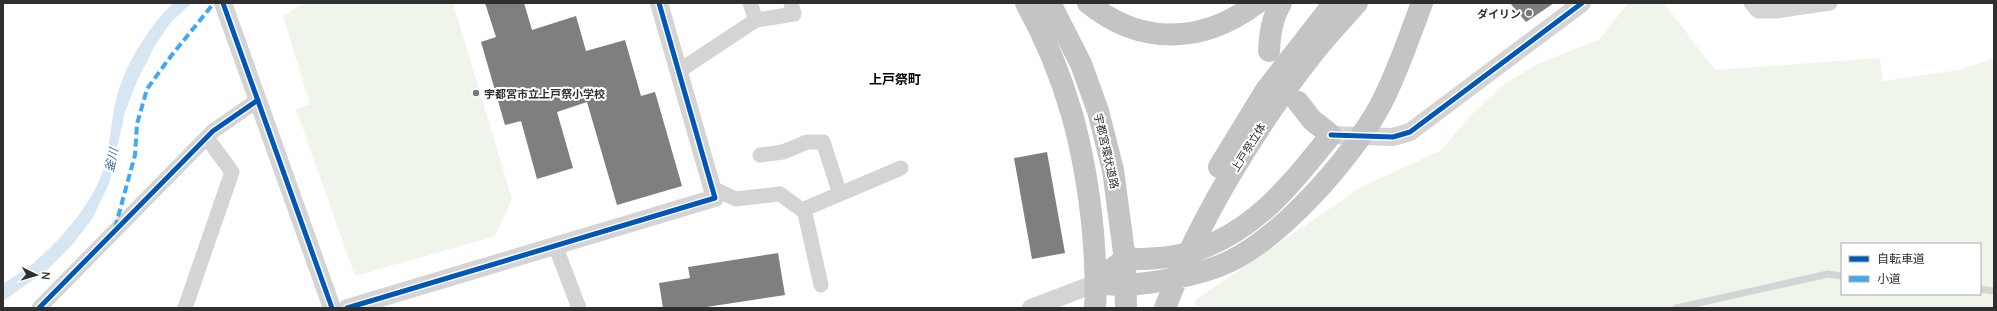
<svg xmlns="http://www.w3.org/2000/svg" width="1997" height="311" viewBox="0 0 1997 311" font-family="Manrope,'Noto Sans JP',sans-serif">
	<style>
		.green { fill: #f0f5eb; fill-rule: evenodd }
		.water { fill: #d7e6f3 }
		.building { fill: #7f7f7f }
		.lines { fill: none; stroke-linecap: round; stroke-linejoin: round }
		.service { stroke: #d4d4d4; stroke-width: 7 }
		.minor { stroke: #d4d4d4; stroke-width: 15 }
		.tertiary { stroke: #d4d4d4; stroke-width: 18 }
		.trunk { stroke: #c4c4c4; stroke-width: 22 }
		.quiet { stroke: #3fa9f5; stroke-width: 4; stroke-dasharray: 8 4; stroke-linecap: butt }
		.cycleway-casing { stroke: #fff; stroke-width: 8 }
		.cycleway { stroke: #0057b8; stroke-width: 5 }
		.poi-dot { fill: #787878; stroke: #fff; stroke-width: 1.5 }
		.labels { text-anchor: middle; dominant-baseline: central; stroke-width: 4; stroke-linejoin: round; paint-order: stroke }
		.poi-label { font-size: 11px; font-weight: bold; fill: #2f2f2f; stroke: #fff; text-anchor: end }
		.street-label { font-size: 11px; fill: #2f2f2f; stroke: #fff }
		.water-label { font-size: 12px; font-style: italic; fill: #366997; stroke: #fff }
		.quarter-label { font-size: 13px; font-weight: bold; fill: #000; stroke: #fff }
	</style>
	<rect width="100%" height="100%" fill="#fff"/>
	<path class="green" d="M304 3H453L512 199 495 236 355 276 296 109 310 104 283 16Z
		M1628 3H1664L1715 70 1880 58 1883 81 1959 70 1994 58V308H1196L1194 301 1363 186 1440 151 1473 113 1502 86 1535 65 1600 39ZM1842 244H1980V294H1842Z"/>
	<path class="water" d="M173 3H192L171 22 156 44 137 81 125 112 109 184 92 219 72 245 46 271 3 301V284C14 276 27 269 37 260 62 238 89 207 101 176 110 154 110 127 115 104 123 67 147 29 173 3Z"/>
	<path class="building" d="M485 3H524L532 30 576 16 586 51 625 40 641 96 655 92 682 186 617 205 587 102 557 112 573 168 537 179 521 121 505 125 481 42 496 37Z
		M1510 3H1554L1526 22Z
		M1047 152 1065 253 1032 259 1014 158Z
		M778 253 785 295 700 308H663L659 283 690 278 688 267Z"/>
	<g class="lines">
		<path class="service" d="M1980 289 1994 291
			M1676 308 1828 274 1842 276"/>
		<path class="minor" d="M750 3 756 20
			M1751 3 1758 11H1776L1830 3
			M679 71 756 20 794 14 791 3
			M760 155 783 152 807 142H823L840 194
			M712 188 736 199 780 194 802 210 901 168
			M804 209 821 285
			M555 245 579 308
			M39 308 213 131 258 100
			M185 308 232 172 207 138"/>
		<path class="tertiary" d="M223 3 332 308
			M1331 135 1393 137 1410 132 1582 3
			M347 308 715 198 659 3
			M1031 308 1097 283"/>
		<path class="trunk" d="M1026 3C1067 78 1085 148 1093 232 1095 258 1097 282 1095 308
			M1050 3 1081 64 1098 111 1113 170 1125 260 1126 308
			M1088 3C1141 46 1203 44 1257 3
			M1269 51C1270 33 1272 18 1281 3
			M1219 167 1266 90 1334 3
			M1097 283C1107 284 1117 286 1127 285 1155 283 1193 276 1219 266 1277 244 1352 158 1381 104 1398 71 1409 37 1422 3
			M1097 283C1104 277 1117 263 1125 260 1130 258 1138 259 1143 259 1160 258 1178 257 1194 251 1257 230 1291 184 1331 135L1312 120 1298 102
			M1165 308C1198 221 1257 124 1315 51 1328 34 1343 19 1357 3"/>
		<path class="quiet" d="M115 228 135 155 137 124 147 89 171 56 214 3"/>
		<g class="cycleway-casing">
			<path id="cycleway" d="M223 3 332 308
				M1331 135 1393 137 1410 132 1582 3
				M39 308 213 131 258 100
				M347 308 715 198 659 3"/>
		</g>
		<use href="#cycleway" class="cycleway"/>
	</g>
	<g class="poi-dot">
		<circle cx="1529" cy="13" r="4"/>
		<circle cx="476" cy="93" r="4"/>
	</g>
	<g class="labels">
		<g class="poi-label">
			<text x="1521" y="13">ダイリン</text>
			<text x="484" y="93" text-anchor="start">宇都宮市立上戸祭小学校</text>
		</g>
		<g class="street-label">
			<text transform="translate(1248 147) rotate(-58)">上戸祭立体</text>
			<text transform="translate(1107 151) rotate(77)">宇都宮環状道路</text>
		</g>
		<g class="water-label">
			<text transform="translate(111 160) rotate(-78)">釜川</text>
		</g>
		<g class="quarter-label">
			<text x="895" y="79">上戸祭町</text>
		</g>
	</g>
	<rect width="1997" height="311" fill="none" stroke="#2f2f2f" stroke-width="8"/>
	<rect x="1841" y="243" width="140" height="52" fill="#ffffff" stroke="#acacac"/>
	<rect x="1849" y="256" width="20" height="6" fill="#0057b8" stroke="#acacac"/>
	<text x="1877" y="263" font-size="12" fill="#2f2f2f">自転車道</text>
	<rect x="1849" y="276" width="20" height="6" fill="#3fa9f5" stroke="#acacac"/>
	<text x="1877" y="283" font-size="12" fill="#2f2f2f">小道</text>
	<g transform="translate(36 275) rotate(95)" stroke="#ffffff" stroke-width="3" paint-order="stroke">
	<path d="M0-3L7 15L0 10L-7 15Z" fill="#2f2f2f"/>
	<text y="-6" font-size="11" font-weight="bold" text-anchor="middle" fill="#2f2f2f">N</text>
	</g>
</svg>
